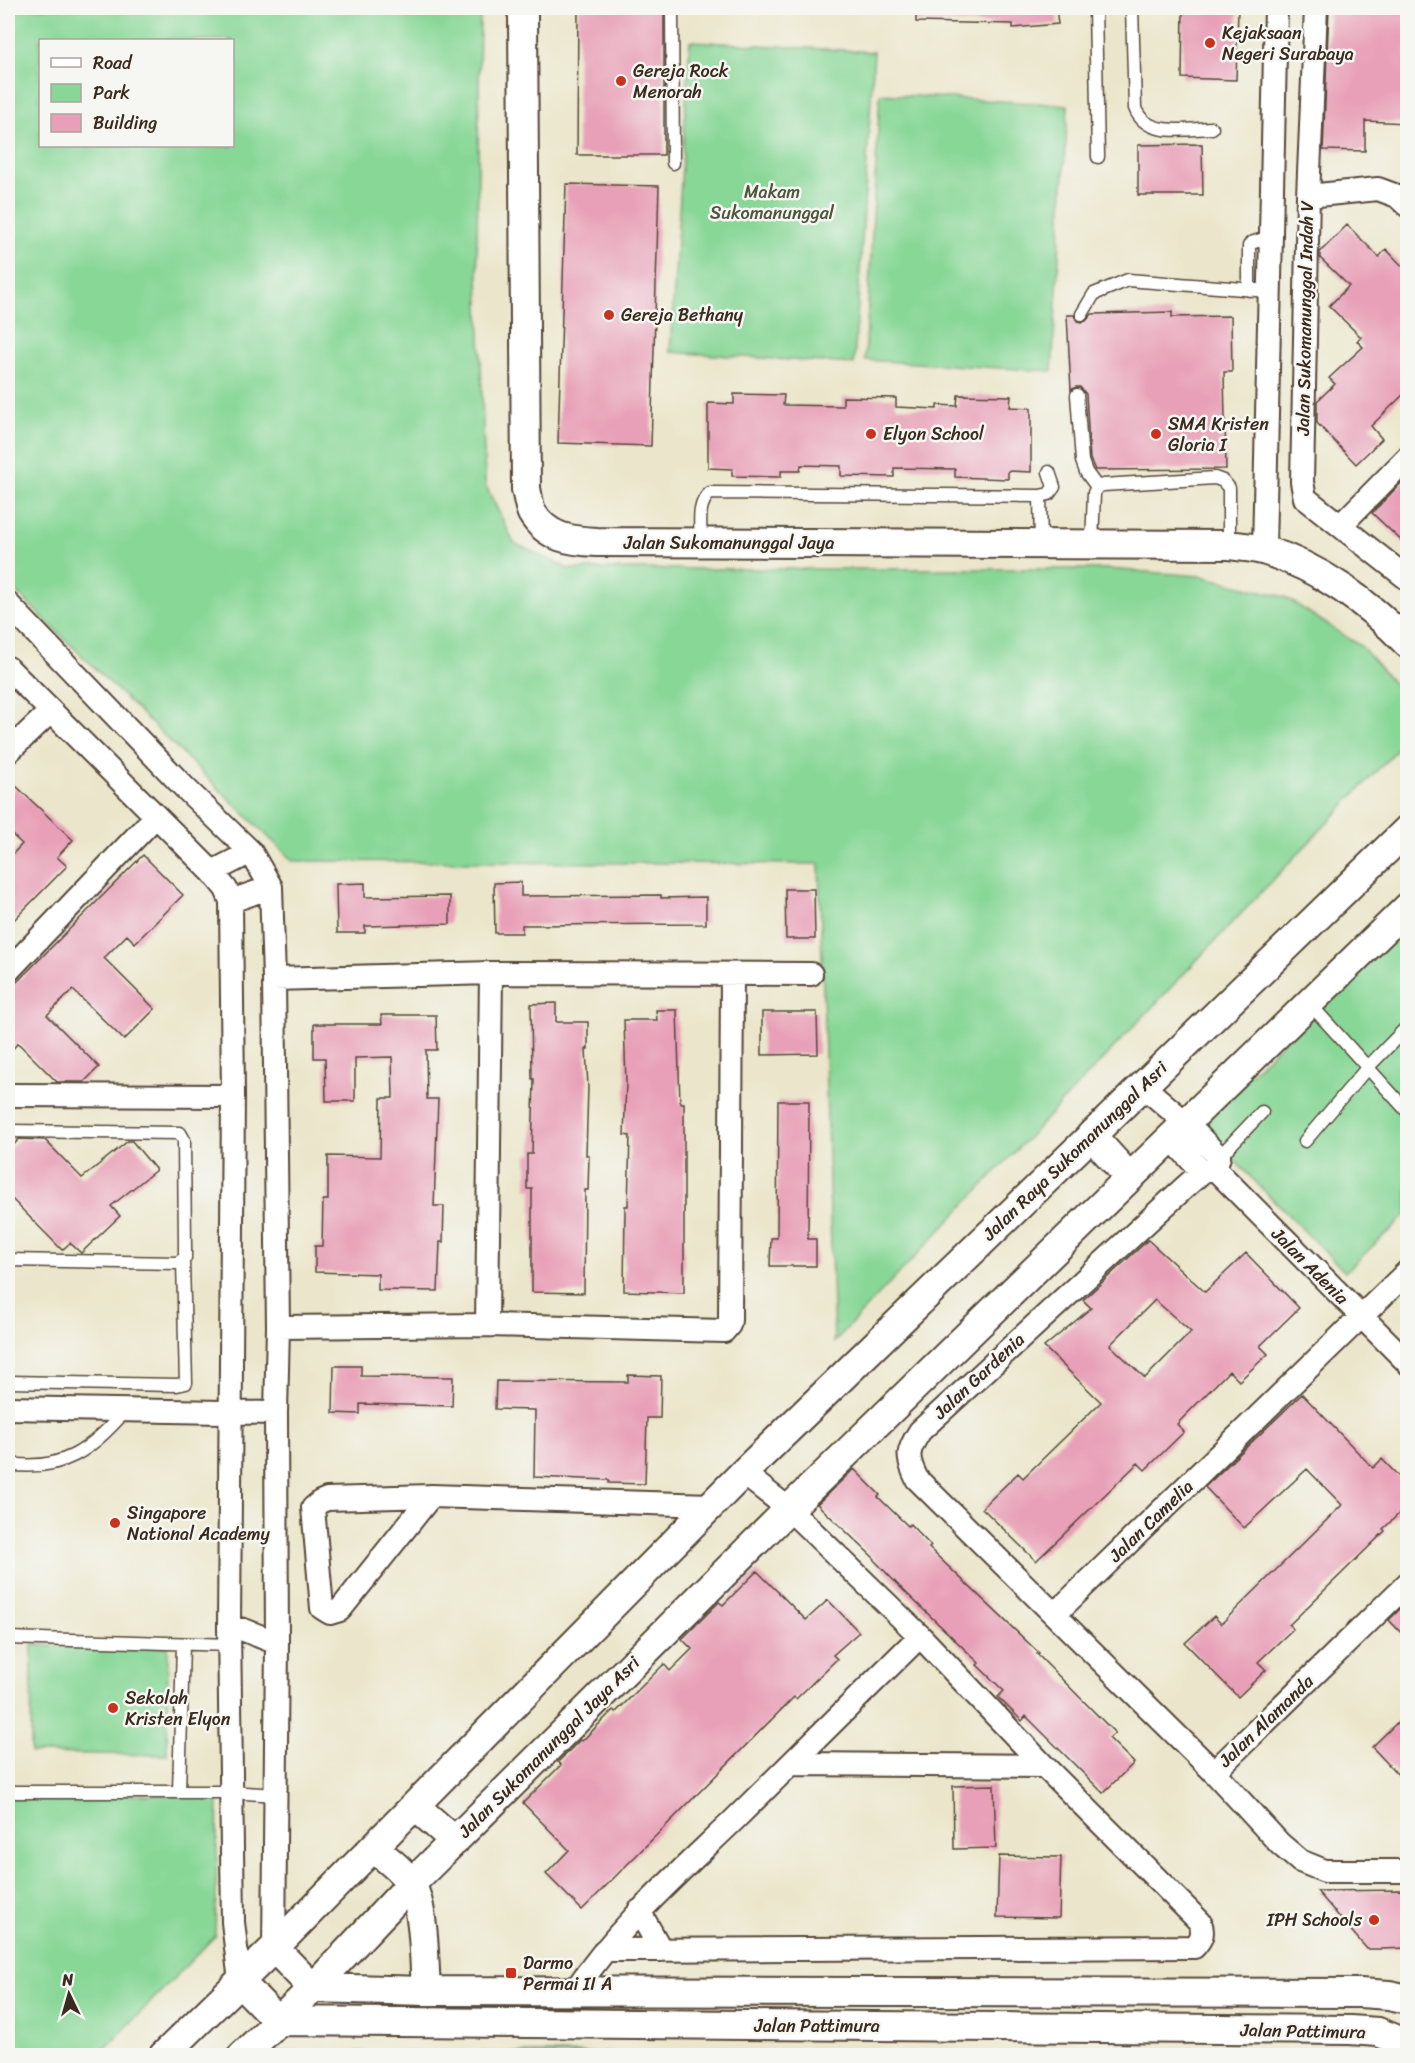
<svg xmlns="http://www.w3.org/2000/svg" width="1415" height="2063" viewBox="0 0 1415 2063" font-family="Sriracha,sans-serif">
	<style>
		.green { fill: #88d797; stroke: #62805a; stroke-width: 1.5; fill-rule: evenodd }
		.building { fill: #e8a0b8; fill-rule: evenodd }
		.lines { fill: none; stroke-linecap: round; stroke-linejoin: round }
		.service-casing { stroke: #554638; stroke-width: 15 }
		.minor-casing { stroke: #554638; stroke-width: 26 }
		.tertiary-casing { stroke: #554638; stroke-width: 32 }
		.service { stroke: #fff; stroke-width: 12 }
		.minor { stroke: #fff; stroke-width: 22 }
		.tertiary { stroke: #fff; stroke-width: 28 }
		.poi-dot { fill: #c8321e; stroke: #f6f6f2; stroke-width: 2 }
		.labels { text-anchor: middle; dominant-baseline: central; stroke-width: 5; stroke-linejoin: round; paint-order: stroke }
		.poi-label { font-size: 18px; fill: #3b2a1e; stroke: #f6f6f2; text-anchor: start }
		.park-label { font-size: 18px; fill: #4e553c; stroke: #f6f6f2 }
		.street-label { font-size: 18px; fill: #3b2a1e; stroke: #f6f6f2 }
	</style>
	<rect width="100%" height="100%" fill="#f6f6f2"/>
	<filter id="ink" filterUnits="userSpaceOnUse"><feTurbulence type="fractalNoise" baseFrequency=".0167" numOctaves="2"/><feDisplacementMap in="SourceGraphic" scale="12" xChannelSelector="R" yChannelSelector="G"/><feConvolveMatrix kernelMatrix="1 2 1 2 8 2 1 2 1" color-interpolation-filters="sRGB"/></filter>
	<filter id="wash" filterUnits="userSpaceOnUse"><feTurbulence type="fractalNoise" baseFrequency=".008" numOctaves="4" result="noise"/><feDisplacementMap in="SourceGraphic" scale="24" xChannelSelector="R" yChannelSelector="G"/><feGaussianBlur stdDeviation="1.35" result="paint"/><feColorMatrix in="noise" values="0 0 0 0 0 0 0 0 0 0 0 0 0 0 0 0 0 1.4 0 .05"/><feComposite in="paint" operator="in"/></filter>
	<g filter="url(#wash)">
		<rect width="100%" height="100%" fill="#ebe6cb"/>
		<path class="green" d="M8 8H480L477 245 485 484 514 543 569 569H1107L1201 576 1285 597 1362 647 1407 699V739L834 1342 819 864 293 861 8 584ZM40 40H232V146H40Z
			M690 41 874 52 854 364 670 352Z
			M880 94 1068 105 1052 371 865 360Z
			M1407 919V1214L1345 1272 1199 1125Z
			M32 1645 168 1647 167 1755 31 1753Z
			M8 1793 218 1796 215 1936 99 2055 8 2056Z
			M270 2052 1186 2055H267Z"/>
		<g id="blocks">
			<path class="building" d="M578 8H664V155H577Z
				M916 8H1056L1058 24 1013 28V24L916 22Z
				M1183 8H1238L1236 80 1182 78Z
				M1329 8H1407V123L1365 121V151L1323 150Z
				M1202 144 1203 195H1138V145Z
				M566 184 659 186 651 446 558 443Z
				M1347 225 1379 257 1386 249 1407 271V391L1371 426 1382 439 1356 464 1317 423V401L1335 384 1329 378 1363 347 1357 341 1361 337 1329 306 1349 286 1320 258V252Z
				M1172 312V317L1231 316 1232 372H1224L1226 469 1095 470 1090 459 1086 394 1080 387H1076L1071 390 1067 315H1074L1077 321 1082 322 1086 321 1092 314Z
				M734 394 784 395 783 405 843 406V397L896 398V407L937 409V405L957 406 958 395 1011 396 1010 407 1031 408V472L1008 471V479L955 477V469L894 468V477L841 476V466L801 465 800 471H781V477L732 476V469L708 468V403L734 404Z
				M1407 477V546L1372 513Z
				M16 786 73 840 57 857 67 866 8 926V859L22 844 8 831V794Z
				M143 855 183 895 135 943 127 935 104 958 155 1009 124 1040 73 990 47 1015 99 1067 84 1082H57L18 1043 8 1054V991Z
				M521 882V896L661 895V898L706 897V924L522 925V933H495L494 883Z
				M365 883V897L450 896V924L365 926V933H337L336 884Z
				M785 889H814L815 939H786Z
				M556 1003V1022H588V1049H586L588 1087 586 1155H589L588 1190H585L584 1293 532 1292V1189H527V1154H532L534 1079H532L531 1004Z
				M656 1010H677L680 1103H684V1293L624 1291 625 1206H628L630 1136 624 1135 626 1083 624 1020H657Z
				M762 1012H817L818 1054 762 1055Z
				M381 1015H436L437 1050H426L427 1099H438L434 1206H444L443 1242H440L438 1291 378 1290V1274L315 1272V1246H322L323 1200H328V1156L380 1157 381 1098H393L392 1057 355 1058V1101H326L325 1058H314V1024H382Z
				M778 1101H809L808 1239H816V1266H770L771 1238H777Z
				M19 1139 45 1140 82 1178 128 1141H132L156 1170 111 1206 120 1216 81 1253 70 1243 62 1250 8 1195V1151Z
				M1148 1240 1205 1292 1246 1253 1299 1308 1260 1346 1268 1354 1239 1381 1229 1371 1177 1424 1184 1432 1145 1470 1138 1463 1036 1561 982 1508 1018 1473 1023 1478 1101 1402 1044 1347 1091 1308 1083 1300ZM1155 1300 1191 1332 1145 1378 1110 1345Z
				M334 1366H361V1376L453 1377 452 1406 360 1404V1414L333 1413Z
				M628 1375 661 1376 660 1418H647L645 1484 609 1483V1480L534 1477 535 1410 495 1409 496 1381 628 1382Z
				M1302 1394 1373 1468 1382 1459 1407 1485V1506L1383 1529 1385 1531 1289 1625 1293 1629 1258 1662 1266 1670 1238 1697 1185 1643 1214 1616 1221 1624 1342 1505 1307 1469 1244 1528 1205 1487Z
				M854 1469 880 1495 878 1497 908 1526 910 1524 931 1546 929 1548 1039 1653 1037 1654 1115 1733 1109 1738 1134 1763 1103 1793 1026 1716 1022 1721 998 1697 1004 1691 977 1665 979 1663 899 1586 874 1560 875 1559 817 1504Z
				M757 1571 806 1620 828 1600 859 1632 833 1655 837 1659 796 1699 794 1697 582 1910 546 1874 569 1850 523 1803 561 1765 558 1762 580 1740 582 1741 613 1710 616 1712 664 1664 670 1671 692 1649 682 1639 719 1602 723 1605Z
				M1407 1602V1639L1389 1620Z
				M1407 1713V1784L1372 1747Z
				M994 1785 996 1848 954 1849 953 1786Z
				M999 1856 1061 1857 1059 1918 997 1917Z
				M1407 1890V1948L1382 1949H1367L1317 1891Z"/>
		</g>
	</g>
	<g filter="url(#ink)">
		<use href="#blocks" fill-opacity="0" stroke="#554638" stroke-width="1.5"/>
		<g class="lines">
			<g class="service-casing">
				<path id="service" d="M672 8 673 163
					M1095 8 1098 157
					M1132 8 1135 108C1146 138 1186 129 1212 128
					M1249 290V246L1251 243 1270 237
					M1082 314 1094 294 1128 280 1269 291
					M1077 395 1082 461 1086 472 1097 487
					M1040 496 1049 494 1054 487 1049 472
					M701 543C701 525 696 505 710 493L1040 496 1041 544
					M1092 544 1094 493 1097 487 1103 485 1215 478 1223 481 1229 488V545
					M1309 1003 1408 1112
					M8 1131 180 1133 184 1140 185 1247V1258L178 1263 8 1260
					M1305 1141 1367 1068 1408 1026
					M1219 1157 1262 1112
					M8 1382 177 1385 186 1383 183 1261
					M8 1464C63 1472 91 1450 126 1410
					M8 1638 230 1645
					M8 1792H231L275 1795
					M179 1792 183 1644"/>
			</g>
			<g class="minor-casing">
				<path id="minor" d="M1316 8 1308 196 1302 482 1305 498 1408 579
					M1308 196 1378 189 1397 196 1408 206
					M1341 525 1408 457
					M1264 550 1276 8
					M8 604 185 788 251 852 271 887 274 979 278 1327 276 1413 277 1643 274 1948
					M8 668 212 872 226 889 231 901 233 1096 229 1627
					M8 752 51 711
					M212 872 251 852
					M231 901 271 887
					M8 971 156 816
					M274 979 491 973 811 974
					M1143 1086 1186 1123 1219 1157 1214 1168 1202 1172 1184 1188 920 1431C907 1451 906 1457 917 1479L1214 1772 1280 1844 1300 1861 1325 1871H1408
					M8 1095 233 1096
					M1171 1138 1202 1172
					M1214 1168 1408 1363
					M487 1325 491 973
					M278 1327 487 1325 724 1331 729 1325 730 1320 732 974
					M8 1408 276 1413
					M431 1496 340 1610 330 1613 322 1608 313 1508 320 1502 327 1499 431 1496 711 1505
					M1055 1614 1408 1271
					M791 1764 1044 1766
					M1214 1772 1408 1583
					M639 1911 661 1950
					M605 1950 1194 1947C1202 1939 1204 1933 1200 1922L1044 1766 920 1636 789 1509 743 1473
					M240 1982 233 1922 229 1627 244 1630 277 1643
					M574 1992C618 1926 678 1874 735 1819 797 1758 858 1697 920 1636"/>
			</g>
			<g class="tertiary-casing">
				<path id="tertiary" d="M520 8 523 13 526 489C528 497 529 507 532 513 547 538 571 541 597 542L1229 545C1241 547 1254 547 1266 551 1319 567 1369 603 1408 644
					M1091 1135 1130 1178
					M415 1806 455 1841
					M374 1848C386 1859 403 1870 411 1884 425 1908 424 1963 426 1991
					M274 1948 313 1988 426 1991 1360 1993 1389 1995 1408 1999
					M240 1982 278 2021 1350 2030 1378 2032 1408 2044
					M163 2056 274 1948 743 1473 1408 829
					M242 2056 313 1988 411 1884 789 1509 1408 907"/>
			</g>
			<use href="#service" class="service"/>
			<use href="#minor" class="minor"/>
			<use href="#tertiary" class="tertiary"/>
		</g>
	</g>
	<g class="poi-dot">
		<circle cx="1210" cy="43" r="6"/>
		<circle cx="621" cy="81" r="6"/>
		<circle cx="609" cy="315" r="6"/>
		<circle cx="871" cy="434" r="6"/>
		<circle cx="1156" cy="434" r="6"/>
		<circle cx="115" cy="1523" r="6"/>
		<circle cx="113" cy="1708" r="6"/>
		<circle cx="1374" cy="1920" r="6"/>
		<rect x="505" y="1967" width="12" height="12" rx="3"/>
	</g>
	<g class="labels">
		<g class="poi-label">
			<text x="1222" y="33">Kejaksaan<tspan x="1222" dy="21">Negeri Surabaya</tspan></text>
			<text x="633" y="71">Gereja Rock<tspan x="633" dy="21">Menorah</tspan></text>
			<text x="621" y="315">Gereja Bethany</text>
			<text x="1168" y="424">SMA Kristen<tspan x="1168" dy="21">Gloria I</tspan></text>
			<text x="883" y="434">Elyon School</text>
			<text x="127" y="1513">Singapore<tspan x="127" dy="21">National Academy</tspan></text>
			<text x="125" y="1698">Sekolah<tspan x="125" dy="21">Kristen Elyon</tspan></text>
			<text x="1362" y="1920" text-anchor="end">IPH Schools</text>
			<text x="523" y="1963">Darmo<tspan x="523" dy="21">Permai II A</tspan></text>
		</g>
		<g class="park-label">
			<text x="772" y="192">Makam<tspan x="772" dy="21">Sukomanunggal</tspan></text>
		</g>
		<g class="street-label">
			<text transform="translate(1305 318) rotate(-89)">Jalan Sukomanunggal Indah V</text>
			<text x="729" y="543">Jalan Sukomanunggal Jaya</text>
			<text transform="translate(1075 1151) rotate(-44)">Jalan Raya Sukomanunggal Asri</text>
			<text transform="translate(1310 1266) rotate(45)">Jalan Adenia</text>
			<text transform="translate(979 1376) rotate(-43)">Jalan Gardenia</text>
			<text transform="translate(1151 1521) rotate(-44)">Jalan Camelia</text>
			<text transform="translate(1266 1721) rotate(-44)">Jalan Alamanda</text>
			<text transform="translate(549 1747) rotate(-45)">Jalan Sukomanunggal Jaya Asri</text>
			<text x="817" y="2026">Jalan Pattimura</text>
			<text transform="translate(1303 2031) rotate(1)">Jalan Pattimura</text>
		</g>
	</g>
	<rect width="1415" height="2063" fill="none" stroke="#f6f6f2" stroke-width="30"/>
	<rect x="39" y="39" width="195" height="108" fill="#f6f6f2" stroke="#aba49d" stroke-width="1.5"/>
	<rect x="51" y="58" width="30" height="9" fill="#ffffff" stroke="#aba49d" stroke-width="1.5"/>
	<text x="93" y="69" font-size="18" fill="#3b2a1e">Road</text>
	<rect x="51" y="84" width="30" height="18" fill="#88d797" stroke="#aba49d" stroke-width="1.5"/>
	<text x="93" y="99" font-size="18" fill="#3b2a1e">Park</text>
	<rect x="51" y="114" width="30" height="18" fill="#e8a0b8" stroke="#aba49d" stroke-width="1.5"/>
	<text x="93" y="129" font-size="18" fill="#3b2a1e">Building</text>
	<g transform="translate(69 1994) rotate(355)" stroke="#f6f6f2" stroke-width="4.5" paint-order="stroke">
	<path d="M0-4.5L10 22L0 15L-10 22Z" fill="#3b2a1e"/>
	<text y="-9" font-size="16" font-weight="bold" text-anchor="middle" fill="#3b2a1e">N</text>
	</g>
</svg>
